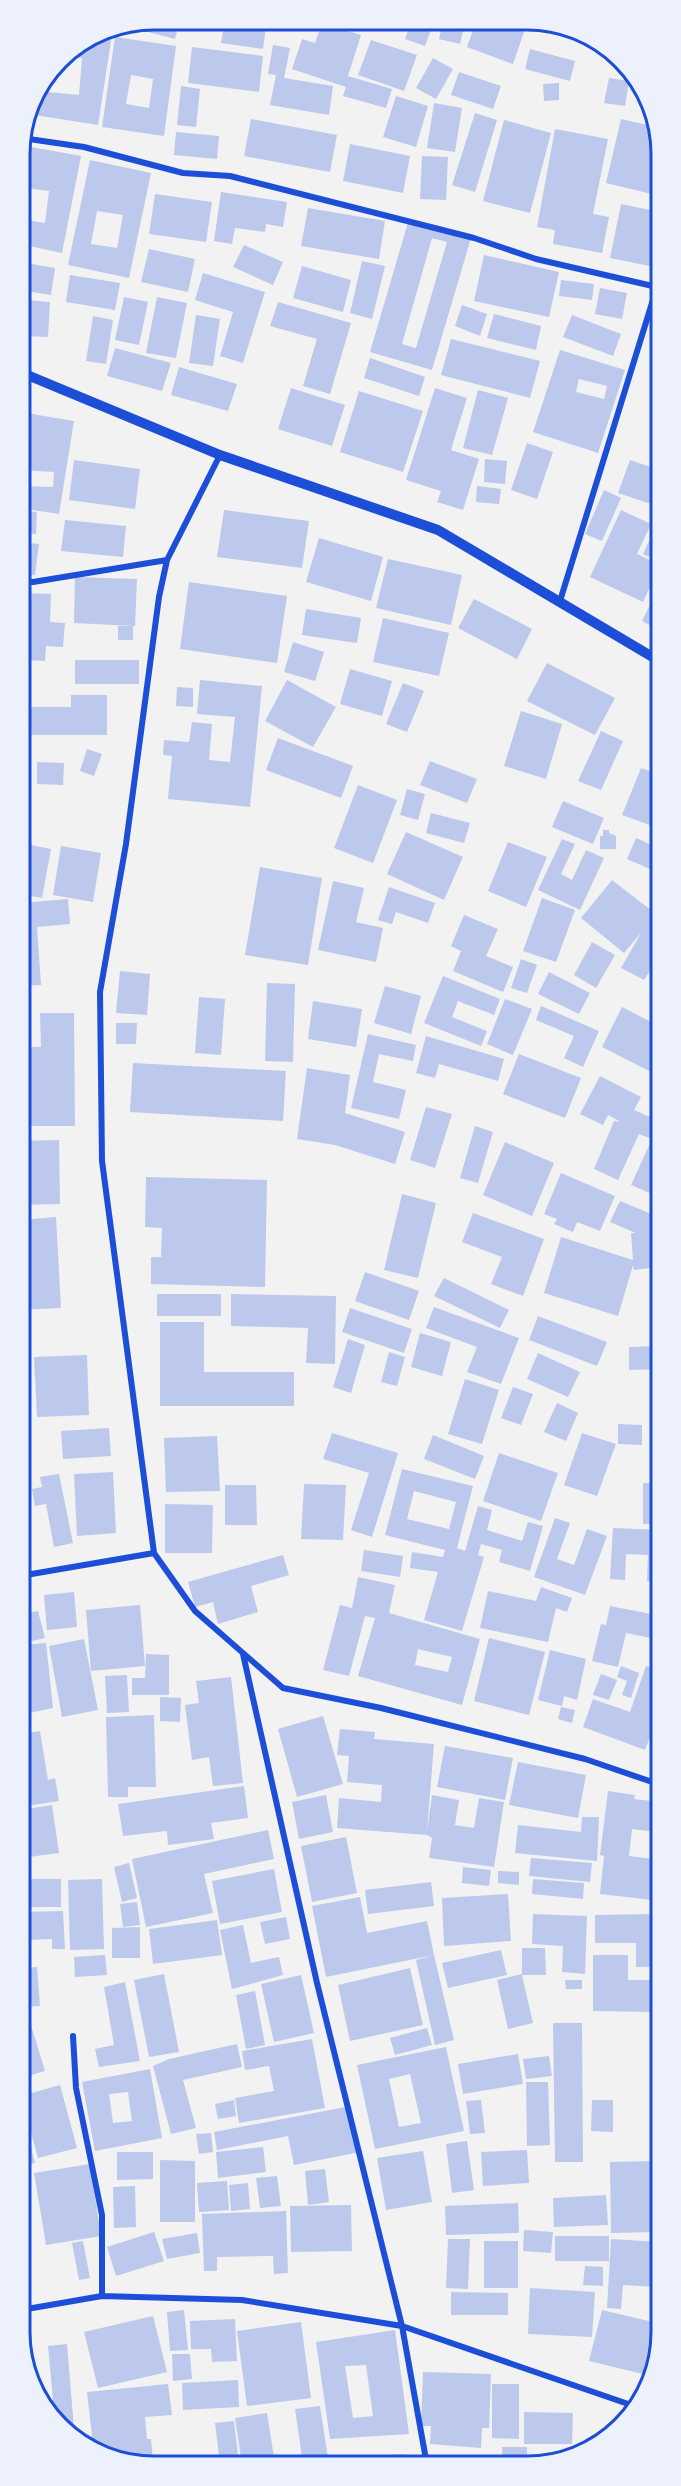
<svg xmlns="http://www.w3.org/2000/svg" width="681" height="2486" viewBox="0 0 681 2486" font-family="'Asap Condensed',sans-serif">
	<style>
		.building { fill: #bdc9ec; fill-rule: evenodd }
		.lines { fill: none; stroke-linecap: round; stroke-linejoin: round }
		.minor { stroke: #1d4ed8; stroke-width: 6 }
		.tertiary { stroke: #1d4ed8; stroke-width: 10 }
		.rim { fill: none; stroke: #1d4ed8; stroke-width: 3 }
	</style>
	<rect width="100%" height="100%" fill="#f2f2f2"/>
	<path class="building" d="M154 19 180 20 175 39 129 27Z
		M225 20H267L263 49 221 43Z
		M284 20H302L300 31 283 28Z
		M443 21 465 22 460 44 439 39Z
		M476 22H494L524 32 513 64 467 47Z
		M512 22H530L528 28Z
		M322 23 361 35 348 76 392 89 386 108 343 96 346 87 292 69 302 39 315 43Z
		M411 23 431 30 425 46 405 39Z
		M113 28 98 125 28 114 33 95 50 72 48 92 79 95 82 58 62 57 103 30Z
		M115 37 176 46 164 136 102 127ZM131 75 153 79 149 108 126 104Z
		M371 40 417 55 404 91 358 75Z
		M273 45 290 48 284 78 333 86 329 115 270 105 276 75 268 74Z
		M192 47 263 56 259 92 188 83Z
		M530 49 575 61 570 81 525 69Z
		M433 58 453 69 436 99 416 88Z
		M616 58 628 65 631 71 614 64Z
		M459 72 501 86 493 109 451 95Z
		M609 78 629 81 625 106 604 103Z
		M559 83V100L544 101 543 84Z
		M181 86 200 89 196 127 177 125Z
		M396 96 428 106 416 147 383 137Z
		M434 103 462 108 455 152 427 148Z
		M475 113 497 120 475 192 452 185Z
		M251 119 337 135 330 172 244 156Z
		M621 119 656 127 660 136V196L606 183Z
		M504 120 551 133 530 213 483 201Z
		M555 129 608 139 593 214 609 217 602 253 553 244 555 230 537 227Z
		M176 132 219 136 217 159 174 155Z
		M350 144 410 156 403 193 343 181Z
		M20 145 81 156 62 253 20 244ZM26 188 49 191 45 223 21 219Z
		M422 156 448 157 446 200 420 199Z
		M90 160 151 173 129 278 68 265ZM97 211 123 215 117 248 91 244Z
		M221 192 287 202 283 227 266 224 265 232 235 228 232 244 214 241Z
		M155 194 212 202 206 242 149 234Z
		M621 204 660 212V236L654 267 610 258Z
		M308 208 385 221 379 259 301 246Z
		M409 219 471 238 432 370 370 352ZM432 238 447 242 416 348 402 344Z
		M244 245 283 262 273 285 233 267Z
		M149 249 195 259 188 292 141 282Z
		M484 255 559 272 549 317 474 301Z
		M362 261 385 266 372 319 350 313Z
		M20 262 55 268 51 295 20 290Z
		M302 266 351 280 343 312 293 298Z
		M203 273 265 292 243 363 220 356 233 312 195 300Z
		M70 275 120 283 115 310 66 302Z
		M561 280 594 284 592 300 559 296Z
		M600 288 627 293 622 319 595 314Z
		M124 297 148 302 139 345 115 340Z
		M157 297 187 303 176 358 146 353Z
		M26 300 50 302 48 337 24 336Z
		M278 302 351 323 330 394 303 386 317 339 270 326Z
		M462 305 487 314 480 336 455 326Z
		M494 314 541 326 536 350 487 338Z
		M196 315 220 319 213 366 189 363Z
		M572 315 621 334 613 356 563 337Z
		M93 316 113 320 106 364 86 361Z
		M451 339 540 361 530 398 441 375Z
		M115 348 171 363 162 391 107 376Z
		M560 350 625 370 598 453 533 432ZM579 379 607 386 604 399 576 392Z
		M370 358 425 377 419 396 364 378Z
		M179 367 237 384 228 411 171 395Z
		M291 388 345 405 332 446 278 429Z
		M435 388 467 398 451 450 479 459 463 510 437 502 441 491 406 480Z
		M478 390 508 398 492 455 463 448Z
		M359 391 423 411 403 472 340 452Z
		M20 412 74 421 59 514 20 508V486L53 487 54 472 20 470Z
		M527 443 553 452 537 499 511 490Z
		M485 459 507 461 505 484 484 482Z
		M74 460 140 469 135 509 69 500Z
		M630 460 660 470V507L618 493Z
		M477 486 501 489 499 504 476 502Z
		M604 490 621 498 602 541 585 534Z
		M224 510 309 521 302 568 217 557Z
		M621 510 651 524 637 554 660 565 643 602 590 577Z
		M20 511 37 512 36 534 20 533Z
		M660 517V562L643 554Z
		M65 520 126 526 123 557 61 551Z
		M319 538 383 557 371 601 306 582Z
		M20 542 39 544 35 575 20 574Z
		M388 559 462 575 451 625 376 608Z
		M75 577 137 579 135 626 74 623Z
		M189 582 287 596 277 663 180 649Z
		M660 585 661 631 642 621Z
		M20 593 51 594 50 622 65 623 63 647 46 646 45 661 25 660 27 622H20Z
		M474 599 532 629 517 659 458 628Z
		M306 609 361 618 357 643 302 635Z
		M383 618 449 633 439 676 373 662Z
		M118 626H133V640H118Z
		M293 642 324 652 315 681 284 672Z
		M75 660H139V684H75Z
		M547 663 615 698 595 735 527 701Z
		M350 669 392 681 382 716 340 704Z
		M200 680 262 686 250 807 168 799 172 756 163 755 164 740 189 742 192 722 212 724 209 760 230 762 235 717 197 714Z
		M287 680 336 707 313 747 265 721Z
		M403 683 424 691 407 732 386 724Z
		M177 687 193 688V707L176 706Z
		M71 695H107V735H26V707H71Z
		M521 711 562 724 546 779 504 766Z
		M601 731 623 741 601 790 578 781Z
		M278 738 353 766 341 798 266 770Z
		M87 749 102 754 94 776 80 771Z
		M430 761 477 779 467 803 420 785Z
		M37 762 64 763 63 785 37 784Z
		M641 768 661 775V829L622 815Z
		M358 785 397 800 373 863 334 848Z
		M407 789 425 794 418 820 400 815Z
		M563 801 604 818 593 844 552 827Z
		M431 813 470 823 464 843 426 833Z
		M603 830H609V833L616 836V849H600V836H603Z
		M406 832 463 857 444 900 387 874Z
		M636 838 661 849V874L627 859Z
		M562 839 575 844 561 874 572 880 586 850 604 858 580 910 538 890Z
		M508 842 547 857 526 907 488 891Z
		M20 843 51 849 42 898 20 894Z
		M61 846 101 853 93 902 53 895Z
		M260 867 322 878 308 965 245 955Z
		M612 880 656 914 653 918 661 923V970L653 966 644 980 621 968 641 933 624 953 581 918Z
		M333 881 364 888 356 922 383 928 376 962 318 950Z
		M389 887 435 903 428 923 396 912 392 924 378 920Z
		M542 898 575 910 556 962 523 951Z
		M68 899 70 924 37 927 41 985 20 986V903Z
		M464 915 498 929 486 956 513 967 503 992 453 971 461 951 451 946Z
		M592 942 615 955 596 988 574 975Z
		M521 959 537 965 527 993 511 988Z
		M120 971 150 974 147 1015 116 1013Z
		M549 972 590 993 579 1014 538 994Z
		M443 976 500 999 494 1015 458 1001 452 1017 487 1031 481 1046 424 1023Z
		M267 983 295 984 293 1062 265 1061Z
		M385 986 421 996 411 1034 374 1023Z
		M199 997 225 999 221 1055 195 1053Z
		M505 999 532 1009 513 1055 487 1044Z
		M313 1001 362 1009 356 1047 308 1039Z
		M541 1006 599 1031 583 1067 564 1058 574 1036 536 1020Z
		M622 1007 661 1027 659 1076 602 1047Z
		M40 1013H74L75 1126H20V1047H41Z
		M20 1017H24V1034H20Z
		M116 1023H137L136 1044H116Z
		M368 1034 416 1045 413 1061 379 1054 373 1082 406 1090 399 1119 351 1108Z
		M426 1036 504 1059 498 1081 439 1064 435 1078 416 1073Z
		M519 1054 581 1078 565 1118 503 1094Z
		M133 1063 286 1071 283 1121 130 1112Z
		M307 1068 350 1075 345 1113 405 1132 395 1164 335 1145 297 1139Z
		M600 1076 641 1097 634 1110 661 1122V1187L657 1196 631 1185 652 1139 639 1134 618 1180 594 1169 614 1121 621 1122 608 1115 603 1125 580 1114Z
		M426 1107 452 1114 435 1168 410 1160Z
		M475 1126 493 1132 478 1183 460 1178Z
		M59 1140 60 1204 20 1205V1141Z
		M505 1142 554 1163 532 1216 483 1195Z
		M561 1173 615 1196 600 1231 577 1222 573 1232 554 1224 557 1219 544 1214Z
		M146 1177 267 1180 265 1287 151 1284V1257H161L162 1228 145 1227Z
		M402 1194 436 1203 418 1278 384 1270Z
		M620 1201 661 1218 658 1232 661 1231V1289H653L651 1268 634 1270 633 1265 618 1316 544 1293 561 1237 633 1260 631 1233H636L610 1222Z
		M473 1213 544 1239 523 1296 491 1284 502 1257 462 1242Z
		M56 1217 61 1308 20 1310V1220Z
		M365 1272 419 1291 409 1320 355 1301Z
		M444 1278 509 1310 500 1328 434 1296Z
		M157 1294H221V1316H157Z
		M231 1294 336 1296 335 1364 306 1363 308 1328 231 1326Z
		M434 1307 519 1338 501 1384 467 1372 477 1347 426 1328Z
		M350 1308 412 1329 404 1353 342 1332Z
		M538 1316 607 1342 597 1366 529 1340Z
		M160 1322H204V1372H294V1406H160Z
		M420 1333 451 1342 442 1376 411 1367Z
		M348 1339 365 1345 351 1393 333 1387Z
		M661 1346V1369L629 1370V1347Z
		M389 1352 405 1357 397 1386 381 1382Z
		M538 1353 580 1372 568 1397 527 1379Z
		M87 1355 89 1415 37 1417 34 1357Z
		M465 1379 499 1390 482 1444 448 1434Z
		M513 1387 533 1394 521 1425 501 1418Z
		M557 1403 578 1413 566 1441 544 1432Z
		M618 1424 642 1425V1445L618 1444Z
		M109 1428 111 1456 63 1459 61 1431Z
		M332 1433 398 1453 372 1537 351 1530 369 1473 323 1459Z
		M582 1433 616 1444 597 1496 564 1485Z
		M433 1435 484 1456 475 1479 424 1459Z
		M217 1436 220 1491 166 1492 164 1438Z
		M499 1453 558 1473 541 1521 483 1501Z
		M402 1469 473 1486 457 1548 465 1551 478 1506 492 1510 487 1530 522 1541 528 1522 543 1526 530 1571 499 1562 502 1550 481 1544 478 1555 484 1557 462 1631 424 1620 438 1572 410 1568 412 1552 443 1557 445 1550 385 1535ZM414 1491 456 1502 449 1529 407 1519Z
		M113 1472 116 1533 77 1536 74 1474Z
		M59 1474 73 1543 54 1547 46 1504 35 1506 32 1489 42 1487 40 1477Z
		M643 1483H661V1524H643Z
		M304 1484 346 1485 343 1540 301 1539Z
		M225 1485H256L257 1525H225Z
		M23 1498 31 1549 20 1551V1499Z
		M165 1504 213 1505 212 1553H165Z
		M555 1518 570 1523 557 1559 574 1565 587 1529 607 1536 585 1595 534 1577Z
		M613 1528 661 1530V1582L647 1581 648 1555 626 1554 625 1580 610 1579Z
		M364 1550 403 1556 400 1577 361 1571Z
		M283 1555 289 1575 251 1586 258 1612 218 1624 213 1602 195 1607 188 1582Z
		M358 1577 395 1585 389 1613 480 1639 462 1705 358 1676 375 1618 365 1616 349 1676 323 1670 340 1605 352 1608ZM418 1649 452 1657 448 1672 415 1665Z
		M541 1587 572 1598 567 1612 556 1608 548 1642 480 1628 488 1591 536 1601Z
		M74 1592 77 1627 47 1630 44 1595Z
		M140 1605 145 1666 91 1671 86 1610Z
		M610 1606 661 1616V1640L626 1633 618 1667 592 1661 601 1624 606 1625Z
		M38 1611 45 1638 20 1644V1615Z
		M489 1638 545 1652 529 1715 474 1701Z
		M84 1639 98 1710 62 1717 49 1646Z
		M46 1643 53 1708 20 1715V1689L25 1688 21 1645Z
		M550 1650 586 1659 577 1700 564 1696 562 1706 538 1700Z
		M146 1654 169 1655V1695H132V1678H145Z
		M621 1666 639 1673 631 1698 622 1695 627 1681 617 1677Z
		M646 1666 661 1672V1708L645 1750 583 1727 593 1699 630 1712Z
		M601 1674 617 1680 609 1700 593 1695Z
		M127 1675 129 1712 107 1713 105 1676Z
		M231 1677 243 1783 213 1786 209 1757 192 1760 185 1705 199 1703 196 1681Z
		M160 1697 181 1698 180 1722 160 1721Z
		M561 1707 575 1710 572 1723 558 1719Z
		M154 1715 156 1787H128V1797H108L106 1717Z
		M323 1716 343 1784 297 1797 278 1729Z
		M340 1729 375 1732 374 1739 434 1744 427 1832 432 1795 459 1800 455 1825 474 1828 479 1798 504 1802 494 1867 429 1858 432 1838 427 1835 337 1828 339 1798 381 1802 382 1785 347 1782 349 1756 337 1755Z
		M40 1731 48 1780 55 1778 59 1801 20 1807V1783H26L20 1734Z
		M445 1746 513 1758 505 1800 437 1787Z
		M518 1762 586 1775 578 1818 509 1805Z
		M244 1786 248 1818 211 1823 214 1839 168 1845 167 1831 123 1836 118 1804Z
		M608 1791 635 1795 634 1799 661 1802V1854L654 1853 656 1832 632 1829 629 1856 661 1860V1901L600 1894 604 1856 600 1855Z
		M326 1795 333 1832 299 1839 292 1802Z
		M52 1805 59 1853 21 1858 20 1810Z
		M582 1817H599L597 1861 515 1853 518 1825 581 1832Z
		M268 1830 274 1859 204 1874 213 1913 146 1927 132 1859Z
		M346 1837 357 1893 312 1902 301 1846Z
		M531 1858 592 1863 590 1882 529 1876Z
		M129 1863 137 1898 122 1902 114 1867Z
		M463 1867 491 1870 489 1886 462 1883Z
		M274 1869 282 1912 220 1924 212 1881Z
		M498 1871 519 1872V1885L498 1883Z
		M23 1879H61V1907H23Z
		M102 1879 104 1949 70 1950 68 1880Z
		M533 1879 584 1883 583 1899 532 1894Z
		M431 1882 434 1906 368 1914 365 1890Z
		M508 1894 511 1941 444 1946 442 1898Z
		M360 1897 367 1933 427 1921 434 1955 326 1977 312 1906Z
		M137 1902 140 1925 123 1927 120 1904Z
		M63 1911 65 1949H52V1939L27 1940V1945H21V1912Z
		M533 1914 587 1916 585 1974 562 1972 563 1946 532 1944Z
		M656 1914 655 1967H636V1943H595V1915Z
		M286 1917 290 1939 265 1944 260 1922Z
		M217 1920 222 1955 153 1964 149 1929Z
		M243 1925 251 1963 279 1957 283 1975 232 1989 220 1930Z
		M140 1927V1958H112V1928Z
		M522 1948H545L546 1975H522L533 2023 508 2029 497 1980 522 1974Z
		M501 1950 507 1975 448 1988 442 1963Z
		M105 1955 107 1975 75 1977 74 1957Z
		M434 1955 454 2040 435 2045 416 1960Z
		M593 1955H628V1980H653V2012L593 2011Z
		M660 1963H661V2010L653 2009Z
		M37 1967 40 2006 21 2007V1968Z
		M410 1968 423 2025 350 2041 338 1985Z
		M164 1974 179 2052 149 2057 134 1980Z
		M301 1975 314 2033 274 2042 261 1984Z
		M565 1980H582V1989H566Z
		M125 1982 140 2061 99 2067 95 2049 114 2045 104 1987Z
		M255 1991 265 2045 246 2049 236 1995Z
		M27 2012 45 2071 21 2078V2014Z
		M553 2023H582L583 2162H555Z
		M427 2028 432 2045 395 2055 390 2038Z
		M312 2039 325 2108 239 2123 235 2098 274 2091 269 2066 245 2070 242 2051Z
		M237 2044 242 2067 183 2080 196 2128 171 2134 153 2066 169 2059Z
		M446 2047 464 2131 375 2149 357 2065ZM410 2074 421 2123 399 2127 389 2079Z
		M518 2054 523 2084 463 2094 458 2064Z
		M549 2056 552 2076 526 2079 523 2059Z
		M150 2069 162 2138 95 2151 82 2082ZM128 2092 132 2121 113 2123 109 2094Z
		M526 2082H548L550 2145 527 2146Z
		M60 2085 77 2148 38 2158 21 2096Z
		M234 2100 236 2116 218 2119 215 2104Z
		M481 2100 485 2133 470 2134 466 2101Z
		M592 2100H613V2132L591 2131Z
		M351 2106 360 2152 294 2165 288 2136 217 2150 214 2132Z
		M211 2133 213 2152 199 2154 196 2134Z
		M467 2141 474 2190 452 2193 446 2144Z
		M30 2144 35 2163 21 2167V2146Z
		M263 2147 266 2172 218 2178 216 2152Z
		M527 2150 529 2183 483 2186 481 2152Z
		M423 2151 432 2202 386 2210 377 2158Z
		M117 2152H153V2179L117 2180Z
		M160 2160 195 2161V2222H160Z
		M655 2161V2165H661V2197H656V2232L611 2233 610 2162Z
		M90 2164 101 2236 46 2245 34 2173Z
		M325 2169 329 2202 308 2205 305 2171Z
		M23 2175 26 2191 21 2192V2176Z
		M277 2176 281 2206 260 2208 256 2178Z
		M227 2181 229 2210 199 2212 197 2183Z
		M248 2183 250 2209 231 2211 229 2185Z
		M135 2186 136 2227 114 2228 113 2187Z
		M606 2195 608 2225 554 2227 553 2198Z
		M518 2203 519 2233 446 2235 445 2206Z
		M351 2205 352 2251 291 2252 290 2206Z
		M286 2211 288 2273 274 2274 273 2256 217 2257V2271H204L202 2214Z
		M21 2217 29 2254 21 2256Z
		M524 2230 553 2232 551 2253 523 2251Z
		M154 2232 164 2261 116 2276 107 2247Z
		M197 2233 200 2253 167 2259 162 2239Z
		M555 2236H609V2261H555Z
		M448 2239H470L468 2289 446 2288Z
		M611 2239 660 2242 657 2287 623 2285 621 2309 607 2308Z
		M83 2241 90 2278 79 2280 72 2243Z
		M484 2241H518V2288H484Z
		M585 2266 603 2267V2286L583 2285Z
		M530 2288 595 2292 592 2337 528 2334Z
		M451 2292 508 2293V2315H451Z
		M661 2292V2340L647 2375 589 2361 602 2310 653 2322Z
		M184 2310 188 2350 170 2351 167 2312Z
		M153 2316 167 2372 98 2388 84 2332Z
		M235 2319 237 2361 212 2362 211 2349H191L190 2321Z
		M301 2322 311 2398 247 2406 237 2331Z
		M27 2326 43 2395H42L21 2350V2327Z
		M395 2330 409 2434 330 2439 316 2342ZM366 2365 373 2416 353 2418 345 2366Z
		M67 2344 74 2428 67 2429 55 2422 48 2346Z
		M172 2354H190L192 2379 173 2381Z
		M423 2372 491 2374 489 2428H482L481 2448 430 2444 431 2426H421Z
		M238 2380 239 2407 183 2410 182 2383Z
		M168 2384 172 2415 145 2417 147 2439H151L153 2461 127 2464 93 2444 87 2392Z
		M492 2384H519V2439L492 2438Z
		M320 2406 329 2465 242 2464 235 2418 267 2413 274 2457H302L295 2409Z
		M524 2412 573 2413 572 2444H524Z
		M234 2421 239 2464H220L215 2423Z
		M502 2447H527V2465H503Z
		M402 2454 403 2465H352V2461Z
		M451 2457 454 2465H431Z
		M217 2459V2464H176V2462Z"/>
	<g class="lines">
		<path class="minor" d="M22 138 84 147 183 173 230 176 474 238 536 259 657 287
			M220 455 167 560 159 597 126 844 100 992 102 1161 154 1553 195 1611 283 1688 381 1708 585 1759 661 1785
			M20 581 33 582 167 560
			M560 601 660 277
			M20 1576 154 1553
			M243 1654 317 1983 402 2326 427 2465
			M73 2036 76 2088 102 2215V2296
			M21 2310 102 2296 242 2300 402 2326 634 2406"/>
		<path class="tertiary" d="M20 372 220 455 438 530 661 662"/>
	</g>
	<path d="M0 0H681V2486H0ZM154 30H527A124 124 0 0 1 651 154V2332A124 124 0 0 1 527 2456H154A124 124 0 0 1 30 2332V154A124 124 0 0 1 154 30Z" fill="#edf1fc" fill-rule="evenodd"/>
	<path class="rim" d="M154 30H527A124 124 0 0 1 651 154V2332A124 124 0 0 1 527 2456H154A124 124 0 0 1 30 2332V154A124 124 0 0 1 154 30Z"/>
</svg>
